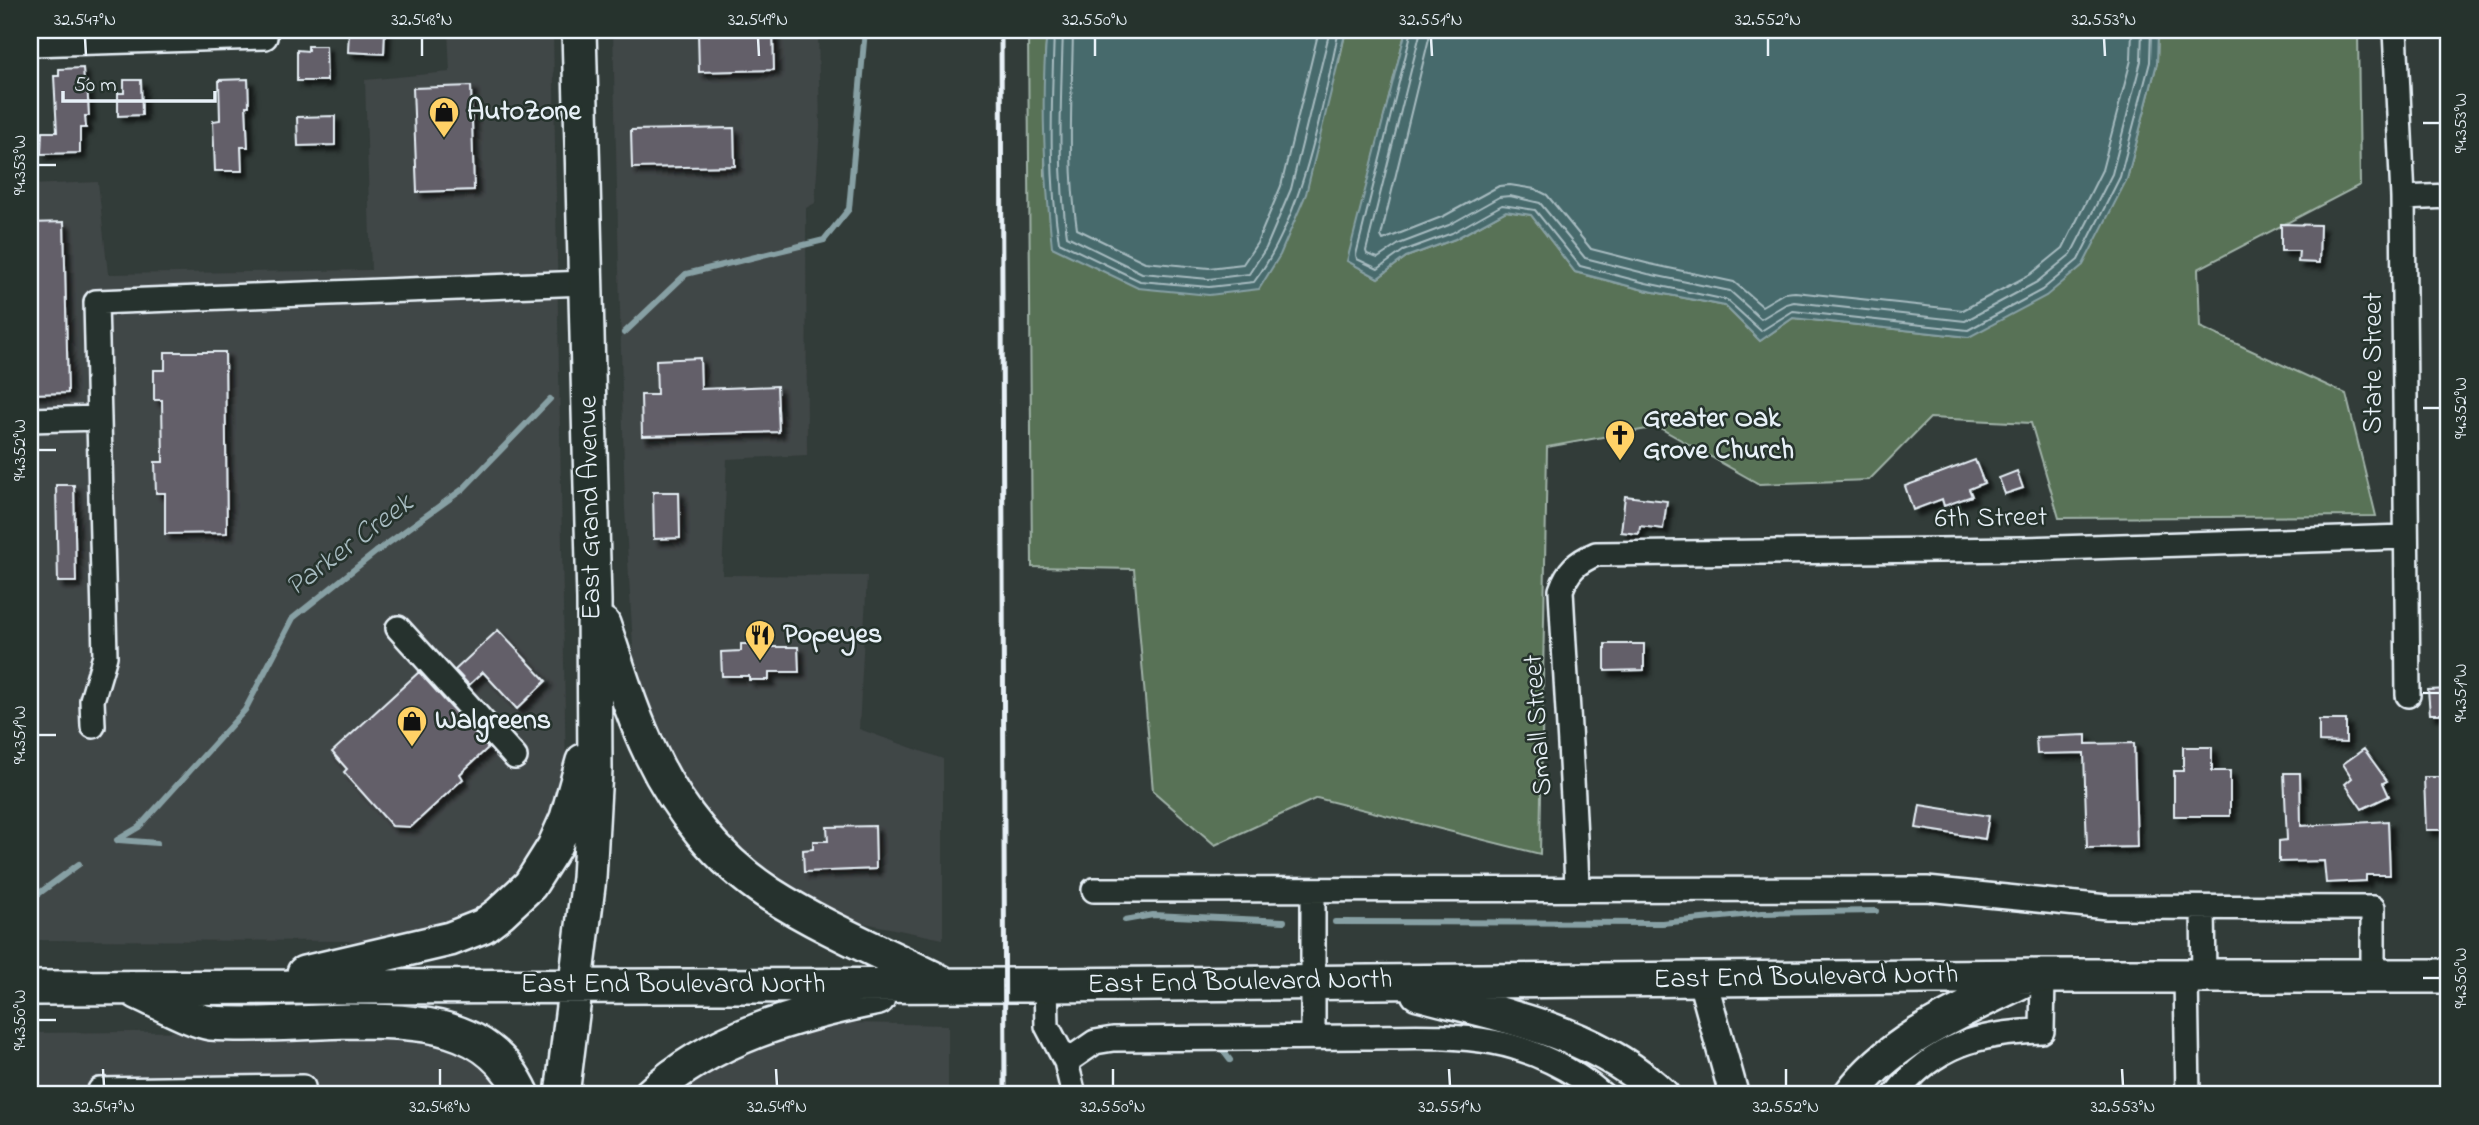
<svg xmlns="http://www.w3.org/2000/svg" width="2479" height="1125" viewBox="0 0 2479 1125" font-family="'Indie Flower',sans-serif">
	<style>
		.built { fill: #414647 }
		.green { fill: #597257; stroke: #a0b2a8; stroke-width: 2 }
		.water { fill: #466a6c; stroke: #87a0a4; stroke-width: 2 }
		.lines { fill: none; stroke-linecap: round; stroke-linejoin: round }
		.shore { stroke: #a7bbc0; stroke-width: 2 }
		.stream { stroke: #87a0a4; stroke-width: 6 }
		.building { fill: #635e69; stroke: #e8f1f8; stroke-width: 2; filter: url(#shadow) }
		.minor-casing { stroke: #e8f1f8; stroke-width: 28 }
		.major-casing { stroke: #e8f1f8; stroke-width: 33 }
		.highway-casing { stroke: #e8f1f8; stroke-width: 38 }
		.minor { stroke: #26332d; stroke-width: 23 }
		.major { stroke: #26332d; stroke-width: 28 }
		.highway { stroke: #26332d; stroke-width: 33 }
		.rail { stroke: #e8f1f8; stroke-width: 5 }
		.ticks { fill: none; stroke: #e8f1f8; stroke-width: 2.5 }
		.labels { text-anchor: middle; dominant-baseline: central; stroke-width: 5; stroke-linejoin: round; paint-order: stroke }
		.poi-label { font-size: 28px; font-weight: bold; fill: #e8f1f8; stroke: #26332d; text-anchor: start }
		.street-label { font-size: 28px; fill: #e8f1f8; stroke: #26332d }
		.water-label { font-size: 30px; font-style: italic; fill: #a7bbc0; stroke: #26332d }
		.neatline { fill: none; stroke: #e8f1f8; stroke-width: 2.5 }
		.ticks-label { font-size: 18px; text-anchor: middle; fill: #e8f1f8 }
	</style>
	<defs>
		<filter id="shadow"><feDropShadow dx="5.5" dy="5.5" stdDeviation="2" flood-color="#0009"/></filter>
	</defs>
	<rect width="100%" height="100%" fill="#323c39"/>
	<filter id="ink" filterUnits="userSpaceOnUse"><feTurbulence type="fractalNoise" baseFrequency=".0143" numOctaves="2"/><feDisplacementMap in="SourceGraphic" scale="14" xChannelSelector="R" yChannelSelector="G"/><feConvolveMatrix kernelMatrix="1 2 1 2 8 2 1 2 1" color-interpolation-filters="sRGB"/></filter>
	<g filter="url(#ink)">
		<path class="built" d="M448 30H553L566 776 550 836 510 892 459 926 388 941 30 940V185L98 182 108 274 371 270 365 80 450 72Z
			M613 30H818L820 127 815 203 806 208 807 455 727 459 722 575 867 576 859 729 943 759V939L830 916 733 849 670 761 634 663 625 509Z
			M805 1022 948 1025V1095H668L712 1062Z
			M350 1030 430 1034 503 1072 512 1095H30V1033Z"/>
		<path class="green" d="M1028 30H1047L1045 57V175L1339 62 1346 30H1406L1348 261 1378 278 1406 257 1455 239 1506 211 1531 215 1575 272 1644 290 1725 306 1760 341 1793 318 1969 337 2127 179 2157 63 2158 30H2358L2360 185 2198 269 2200 327 2346 394 2376 516 2059 518 2031 423 1930 418 1869 480 1759 484 1658 427 1547 447 1540 854 1317 798 1215 845 1153 791 1134 569 1032 567Z"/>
		<path class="water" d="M1047 30H1346L1306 194 1280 255 1259 289 1209 295 1138 288 1052 247C1045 175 1040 102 1047 30Z
			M1406 30H2158L2157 63 2127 179 2083 265 2046 296 1969 337 1793 318 1760 341 1725 306 1644 290 1575 272 1531 215 1506 211 1455 239 1406 257 1378 278 1347 261Z"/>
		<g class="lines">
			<path class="shore" d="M1054 30C1052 100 1048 171 1059 242L1140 281 1209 287 1254 282C1303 217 1322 109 1339 30
				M1063 30C1061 98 1057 168 1067 236L1142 273 1209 279 1249 274 1266 248 1291 189 1330 30
				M1073 30C1072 96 1067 163 1077 229L1145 262 1209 268 1243 264 1257 243 1281 186 1319 30
				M1412 30 1356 255 1357 259 1378 269 1403 251 1452 233 1502 205 1535 210 1580 266 1646 283 1727 300 1761 331 1793 311 1968 330 2042 290 2078 260 2120 177 2150 62 2151 30
				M1421 30 1366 251 1367 254 1378 258 1399 244 1449 225 1499 197 1510 196 1540 203 1585 258 1648 274 1730 291 1761 319 1786 304 1794 302 1965 321 2037 282 2071 254 2112 174 2141 61 2142 30
				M1431 30 1381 236 1383 240 1444 216 1499 186 1510 185 1535 189 1547 195 1591 249 1650 264 1734 282 1762 306 1784 293 1795 292 1963 310 2031 274 2063 248 2102 170 2131 60 2132 30"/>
			<path class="stream" d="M624 333 686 274 824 240 849 209 865 30
				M117 840 139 827 245 710 293 618 376 552 463 489 550 399
				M119 840 157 843
				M30 900 79 864
				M1125 920 1153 915 1284 921
				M1335 922 1662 923 1762 913 1876 911
				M1221 1048 1230 1060"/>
		</g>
		<path class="building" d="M349 30H385L384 54 348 52Z
			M698 30H773L774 70 699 72Z
			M308 46H326L327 81H297V50L308 51Z
			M83 68 84 83 87 82 89 116H85L86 128H80V153L41 154 42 132H57L54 76H59V69Z
			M248 79 249 106H246L248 147H241L242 171H215L213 121 220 120 219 80Z
			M124 80H141L142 115 118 116V93H124Z
			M471 86 474 190 417 192 413 88Z
			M335 116V145L298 146 297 117Z
			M734 128 735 166 632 168 631 130Z
			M64 222 68 393 30 394V223Z
			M2281 224 2320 225 2319 263 2298 262 2299 251H2281Z
			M165 352H225L227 533 165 534V493H156L155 462H163L162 400H154V370H165Z
			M700 358 701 389 777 386 779 432 642 436 641 395H657L656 360Z
			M1975 460 1984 483 1969 489 1972 496 1944 506 1942 499 1913 510 1905 486Z
			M2017 471 2023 488 2005 494 1999 478Z
			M56 485H74L76 582H58Z
			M653 492H679L680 538 654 539Z
			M1625 496 1667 501 1663 529 1640 526 1639 534 1621 532Z
			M498 630 546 681 517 709 483 672 469 685 455 670Z
			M741 644H763L764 647H798L799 672H769V680H749V676H722L721 652 741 651Z
			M1605 644H1644V670L1605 671Z
			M419 672 488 748 460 774 463 779 411 827 392 826 344 772 347 769 332 752Z
			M2449 689V714H2430L2428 690Z
			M2319 720H2346V743L2319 742Z
			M2086 735V744L2134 743 2137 847 2087 848 2084 753 2037 754 2036 737Z
			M2183 747H2212V771H2230V816H2174V771H2183Z
			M2364 749 2387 781 2383 783 2389 796 2362 809 2345 784 2352 778 2343 764Z
			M2284 773H2300L2301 826 2388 821 2390 875H2366V881L2326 883 2324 861 2279 862V841L2287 840Z
			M2424 777H2447L2449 830H2426Z
			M1920 805 1989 816 1985 839 1916 828Z
			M875 826 876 869 804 872 803 850 813 849V841H828L827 827Z"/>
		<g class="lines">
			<g class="minor-casing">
				<path id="minor" d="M2395 30 2403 198 2408 695
					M30 44 265 37V30
					M2403 198 2449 196
					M30 420 99 418
					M398 628 515 757
					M93 726 92 700 105 656 96 302 586 283
					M1577 889C1574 790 1566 690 1561 590 1568 570 1577 562 1596 554L2023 549 2405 537
					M1094 890 1927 889 2107 907 2373 908V977
					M1313 890V1037
					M2203 909 2204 977
					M2186 977 2188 1095
					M1046 985 1047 1026 1066 1062 1074 1095
					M1066 1062 1095 1042 1113 1039C1195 1038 1277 1037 1359 1037 1404 1037 1449 1034 1493 1042 1531 1049 1573 1069 1603 1095
					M100 1090 303 1087
					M1895 1095C1935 1044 1979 1033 2042 1031L2043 976"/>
			</g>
			<g class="major-casing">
				<path id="major" d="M1702 979 1734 1095"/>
			</g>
			<g class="highway-casing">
				<path id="highway" d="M603 624C618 667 631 713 651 754 677 809 719 861 770 894 823 928 885 954 941 982
					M304 973 450 939 483 926 500 913 530 885 554 847 567 818 583 761
					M30 988 1046 985 2043 976H2449
					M137 992C155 1000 193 1021 211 1023 256 1026 304 1022 349 1021 419 1021 490 1022 523 1095
					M1418 993C1504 1016 1595 1031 1662 1095
					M562 1095 589 878 595 770 594 600 579 30
					M650 1095C712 1037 797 1014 878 998
					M1850 1095C1892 1038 1962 1011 2024 980"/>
			</g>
			<use href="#minor" class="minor"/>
			<use href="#major" class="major"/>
			<use href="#highway" class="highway"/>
			<path class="rail" d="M1001 30 1005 1095"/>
		</g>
	</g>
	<path class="ticks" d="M85 38 86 56M422 38V56M758 38 759 56M1095 38V56M1431 38 1432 56M1768 38V56M2104 38 2105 56M2423 123H2440M38 165H56M2423 408H2440M38 450H56M2423 693H2440M38 735H56M2423 978H2440M38 1020H56M103 1069 104 1086M440 1069V1086M776 1069 777 1086M1113 1069V1086M1449 1069 1450 1086M1786 1069V1086M2122 1069 2123 1086"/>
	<defs>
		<g id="shop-pin" transform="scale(1.575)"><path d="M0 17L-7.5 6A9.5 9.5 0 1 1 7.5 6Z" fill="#ffd166" stroke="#26332d"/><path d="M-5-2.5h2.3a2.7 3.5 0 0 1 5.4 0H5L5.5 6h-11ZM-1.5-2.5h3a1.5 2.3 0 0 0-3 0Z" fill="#111"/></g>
		<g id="church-pin" transform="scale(1.575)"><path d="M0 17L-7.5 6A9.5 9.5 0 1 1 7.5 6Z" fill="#ffd166" stroke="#26332d"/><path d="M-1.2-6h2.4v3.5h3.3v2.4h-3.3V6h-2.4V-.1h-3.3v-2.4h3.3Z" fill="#111"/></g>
		<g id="restaurant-pin" transform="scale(1.575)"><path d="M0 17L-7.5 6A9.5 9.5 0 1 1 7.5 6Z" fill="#ffd166" stroke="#26332d"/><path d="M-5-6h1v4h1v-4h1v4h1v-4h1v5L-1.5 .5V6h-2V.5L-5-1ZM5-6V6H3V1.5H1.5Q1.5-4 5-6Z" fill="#111"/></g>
	</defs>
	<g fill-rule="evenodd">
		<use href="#shop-pin" x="444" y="112"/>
		<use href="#church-pin" x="1620" y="435"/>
		<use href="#restaurant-pin" x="760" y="635"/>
		<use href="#shop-pin" x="412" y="721"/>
	</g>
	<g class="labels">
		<g class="poi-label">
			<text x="467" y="112">AutoZone</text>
			<text x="1643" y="419">Greater Oak<tspan x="1643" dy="32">Grove Church</tspan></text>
			<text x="783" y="635">Popeyes</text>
			<text x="435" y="721">Walgreens</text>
		</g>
		<g class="street-label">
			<text transform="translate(2374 363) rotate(-90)">State Street</text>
			<text transform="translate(591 508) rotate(-91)">East Grand Avenue</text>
			<text transform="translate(1991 519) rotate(-1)">6th Street</text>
			<text transform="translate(1539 725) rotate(-94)">Small Street</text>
			<text transform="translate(1806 978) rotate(-1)">East End Boulevard North</text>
			<text transform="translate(1240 983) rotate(-1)">East End Boulevard North</text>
			<text x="673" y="985">East End Boulevard North</text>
		</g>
		<g class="water-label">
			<text transform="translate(350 546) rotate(-37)">Parker Creek</text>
		</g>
	</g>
	<rect width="2479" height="1125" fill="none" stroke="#26332d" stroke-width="77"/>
	<path d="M63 91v10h152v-10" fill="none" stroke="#e8f1f8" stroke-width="3.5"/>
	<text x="74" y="91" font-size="21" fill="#e8f1f8" stroke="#26332d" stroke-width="5" paint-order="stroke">50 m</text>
	<rect x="38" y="38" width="2402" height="1048" class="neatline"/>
	<g class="ticks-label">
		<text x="85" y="25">32.547°N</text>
		<text x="422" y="25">32.548°N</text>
		<text x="758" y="25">32.549°N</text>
		<text x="1095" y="25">32.550°N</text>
		<text x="1431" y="25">32.551°N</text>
		<text x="1768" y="25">32.552°N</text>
		<text x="2104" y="25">32.553°N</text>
		<text transform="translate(2460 123) rotate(-90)" y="6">94.353°W</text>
		<text transform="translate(19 165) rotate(-90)" y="6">94.353°W</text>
		<text transform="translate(2460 408) rotate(-90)" y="6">94.352°W</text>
		<text transform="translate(19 450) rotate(-90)" y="6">94.352°W</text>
		<text transform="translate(2460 693) rotate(-90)" y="6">94.351°W</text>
		<text transform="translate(19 735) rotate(-90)" y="6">94.351°W</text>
		<text transform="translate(2460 978) rotate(-90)" y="6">94.350°W</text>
		<text transform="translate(19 1020) rotate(-90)" y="6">94.350°W</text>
		<text x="104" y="1112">32.547°N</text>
		<text x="440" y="1112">32.548°N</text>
		<text x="777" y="1112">32.549°N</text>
		<text x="1113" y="1112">32.550°N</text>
		<text x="1450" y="1112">32.551°N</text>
		<text x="1786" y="1112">32.552°N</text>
		<text x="2123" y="1112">32.553°N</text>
	</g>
</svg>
